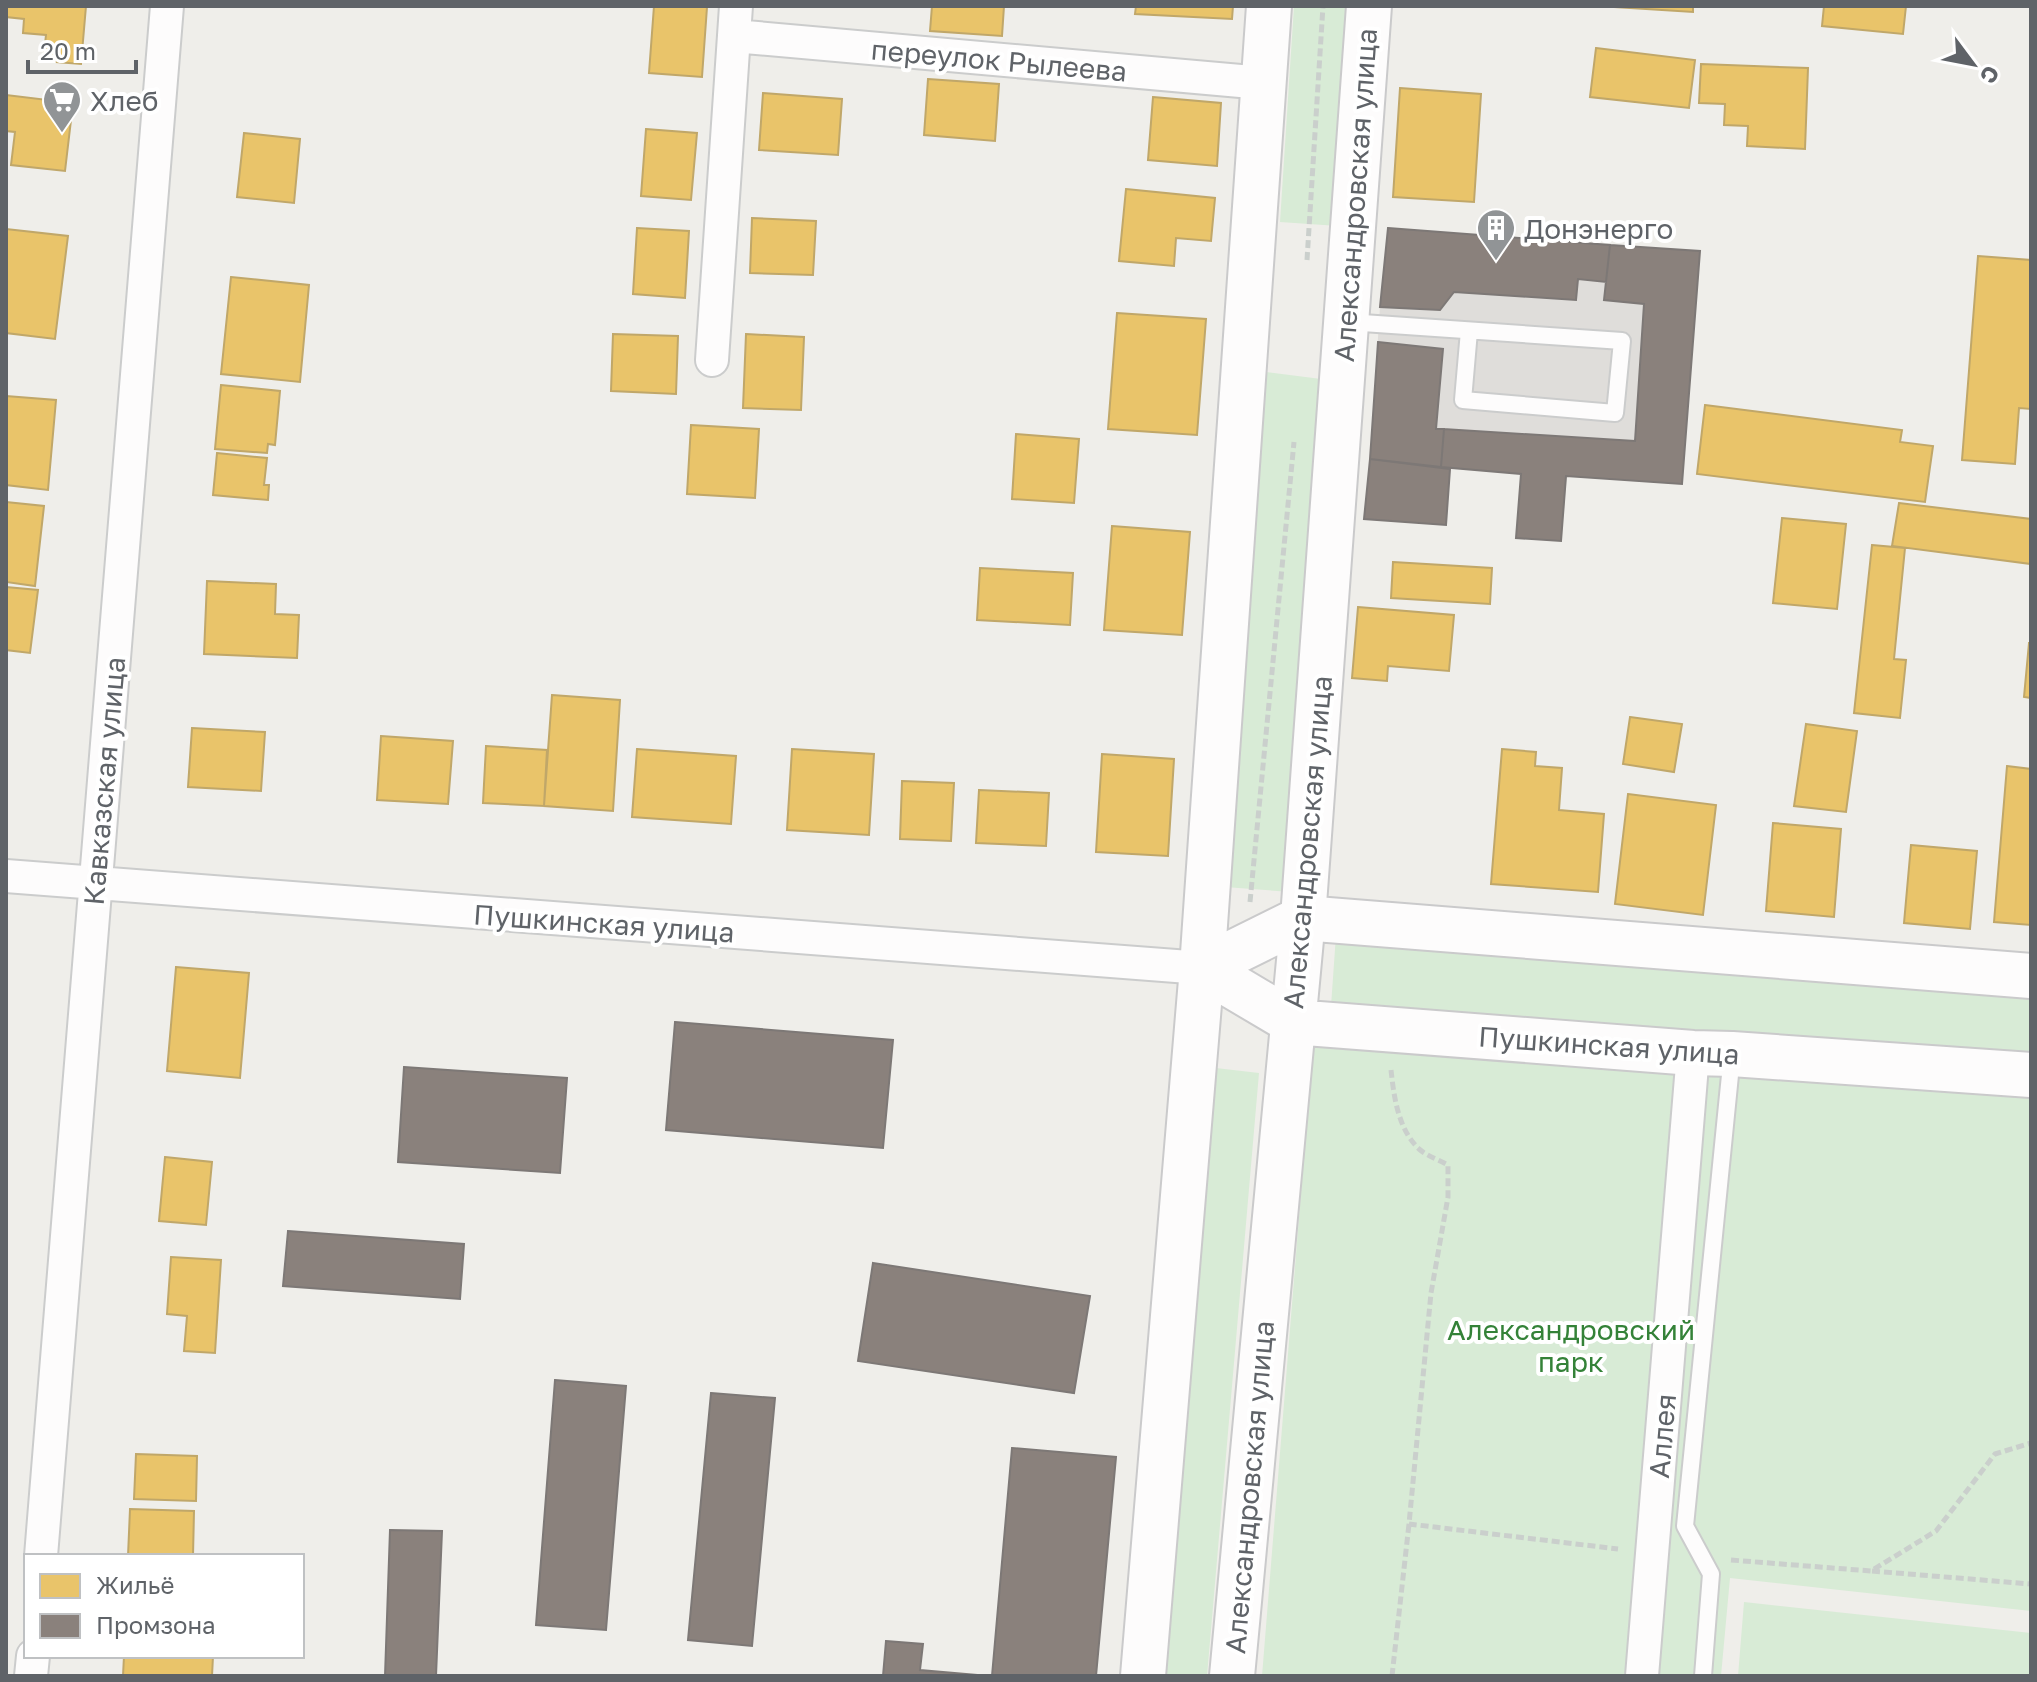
<svg xmlns="http://www.w3.org/2000/svg" width="2037" height="1682" viewBox="0 0 2037 1682" font-family="'Golos Text',sans-serif">
	<style>
		.industrial { fill: #dfddda }
		.green { fill: #d8ebd6 }
		.homes { fill: #e9c46a; stroke: #c0a769; stroke-width: 2 }
		.industry { fill: #8a817c; stroke: #7d7876; stroke-width: 2 }
		.lines { fill: none; stroke-linecap: round; stroke-linejoin: round }
		.lane-casing { stroke: #cbcccc; stroke-width: 20 }
		.street-casing { stroke: #cbcccc; stroke-width: 36 }
		.secondary-casing { stroke: #cacacb; stroke-width: 48 }
		.path { stroke: #cacfcc; stroke-width: 5; stroke-dasharray: 8 4; stroke-linecap: butt }
		.lane { stroke: #fdfcfc; stroke-width: 16 }
		.street { stroke: #fdfcfc; stroke-width: 32 }
		.secondary { stroke: #fdfcfc; stroke-width: 44 }
		.labels { text-anchor: middle; dominant-baseline: central; stroke-width: 8; stroke-linejoin: round; paint-order: stroke }
		.street-label { font-size: 28px; fill: #5f6368; stroke: #fff }
		.poi-label { font-size: 28px; fill: #5f6368; stroke: #fff; text-anchor: start }
		.park-label { font-size: 28px; fill: #348238; stroke: #fff }
	</style>
	<rect width="100%" height="100%" fill="#efeeea"/>
	<path class="industrial" d="M1388 228 1700 251 1682 484 1567 476 1561 541 1516 538 1521 474 1370 459 1380 307Z"/>
	<path class="green" d="M1294 6H1352L1338 226 1280 222Z
		M1266 372 1329 380 1291 892 1225 887Z
		M1336 935 2031 993V1053L1331 1006Z
		M1313 1044 2031 1098V1611L1730 1578 1721 1676H1262Z
		M1216 1068 1259 1073 1207 1676H1166Z
		M1744 1602 2031 1633V1676H1738Z"/>
	<path class="homes" d="M6 6H86L81 64 43 61 46 35 23 33 24 19 6 17Z
		M654 6 707 7 702 77 649 73Z
		M932 6H1004L1002 36 930 31Z
		M1136 6H1233L1232 19 1135 14Z
		M1598 6H1693V12Z
		M1824 6H1906L1903 34 1822 26Z
		M1596 48 1695 60 1689 108 1590 97Z
		M1701 64 1808 68 1805 149 1747 146 1748 126 1724 125 1725 104 1699 103Z
		M928 79 999 84 995 141 924 135Z
		M1400 88 1481 94 1474 202 1393 197Z
		M763 93 842 99 838 155 759 150Z
		M6 95 73 103 65 171 11 165 15 132 6 131Z
		M1153 97 1221 103 1217 166 1148 160Z
		M646 129 697 133 691 200 641 196Z
		M244 133 300 139 294 203 237 197Z
		M1126 189 1215 198 1211 241 1176 238 1174 266 1119 261Z
		M752 218 816 221 813 275 750 273Z
		M637 228 689 231 685 298 633 294Z
		M6 229 68 236 55 339 6 333Z
		M1978 256 2031 260V409L2019 408 2015 464 1962 460Z
		M231 277 309 285 300 382 221 374Z
		M1117 313 1206 319 1197 435 1108 429Z
		M613 334 678 336 676 394 611 391Z
		M746 334 804 337 801 410 743 408Z
		M221 385 280 391 275 445 268 444 267 453 215 449Z
		M6 396 56 400 48 490 6 485Z
		M1705 405 1902 430 1900 442 1933 446 1925 502 1697 474Z
		M691 425 759 429 755 498 687 494Z
		M1016 434 1079 439 1074 503 1012 499Z
		M217 453 267 458 264 485H269L268 500 213 495Z
		M6 502 44 506 35 586 6 582Z
		M1899 503 2031 519V564L1892 546Z
		M1782 518 1846 524 1837 609 1773 603Z
		M1112 526 1190 532 1182 635 1104 630Z
		M1872 545 1905 548 1894 659 1906 660 1900 718 1854 713Z
		M1393 562 1492 568 1490 604 1391 598Z
		M980 568 1073 573 1070 625 977 620Z
		M207 581 276 584 275 614 299 615 297 658 204 654Z
		M6 587 38 590 30 653 6 650Z
		M1358 607 1454 615 1449 671 1388 666 1387 681 1352 678Z
		M2029 643H2031V698L2024 697Z
		M552 695 620 700 613 811 544 806Z
		M1630 717 1682 724 1674 772 1623 764Z
		M1806 724 1857 731 1846 812 1794 806Z
		M192 728 265 732 261 791 188 787Z
		M381 736 453 741 448 804 377 800Z
		M486 746 547 750 544 806 483 803Z
		M637 749 736 756 731 824 632 817Z
		M792 749 874 754 869 835 787 830Z
		M1502 749 1536 752 1535 766 1562 768 1559 810 1604 814 1598 892 1491 884Z
		M1102 754 1174 759 1168 856 1096 852Z
		M2007 766 2031 769V925L1994 922Z
		M902 781 954 783 951 841 900 839Z
		M979 790 1049 793 1046 846 976 843Z
		M1628 794 1716 805 1703 915 1615 904Z
		M1773 823 1841 829 1834 917 1766 911Z
		M1911 845 1977 851 1970 929 1904 923Z
		M176 967 249 973 240 1078 167 1071Z
		M165 1157 212 1162 206 1225 159 1221Z
		M171 1257 221 1260 215 1353 184 1351 187 1316 167 1314Z
		M136 1454 197 1456 196 1501 134 1499Z
		M130 1509 194 1511 193 1556H128Z
		M124 1656H213L212 1676H123Z"/>
	<path class="industry" d="M1388 228 1610 245 1606 282 1578 279 1576 300 1454 292 1440 310 1380 307Z
		M1610 245 1700 251 1682 484 1566 476 1561 541 1516 538 1521 474 1441 467 1444 429 1635 441 1644 304 1604 300Z
		M1378 342 1443 349 1436 429H1444L1441 467 1370 459Z
		M1370 459 1450 469 1446 525 1364 519Z
		M675 1022 893 1040 883 1148 666 1130Z
		M404 1067 567 1078 560 1173 398 1162Z
		M288 1231 464 1244 460 1299 283 1286Z
		M873 1263 1090 1296 1074 1393 858 1361Z
		M555 1380 626 1386 606 1630 536 1625Z
		M711 1393 775 1398 752 1646 688 1640Z
		M1012 1448 1116 1457 1096 1676H992Z
		M390 1530 442 1531 436 1676H385Z
		M886 1641 923 1644 920 1670 989 1676H883Z"/>
	<g class="lines">
		<g class="lane-casing">
			<path id="lane" d="M1348 322 1622 341 1615 413 1463 400 1469 331
				M1703 1676 1711 1574 1685 1526 1732 1055"/>
		</g>
		<g class="street-casing">
			<path id="street" d="M734 36 1263 83
				M712 360 736 6
				M6 876 1202 968
				M41 1556 167 6
				M31 1676 33 1656
				M1642 1676 1693 1053"/>
		</g>
		<g class="secondary-casing">
			<path id="secondary" d="M1202 968 1293 1022 1693 1053 1732 1054 2031 1075
				M1202 968 1303 918 2031 976
				M1143 1676 1202 968 1269 6
				M1232 1676 1303 918 1369 6"/>
		</g>
		<path class="path" d="M1307 260 1323 6
			M1250 902 1294 442
			M1391 1070C1394 1097 1398 1129 1419 1149 1427 1156 1439 1160 1448 1165V1197L1431 1293 1409 1524 1618 1549
			M1731 1560 1871 1571 1936 1531 1995 1454 2031 1443
			M1872 1571 2031 1584
			M1392 1676 1409 1524"/>
		<use href="#lane" class="lane"/>
		<use href="#street" class="street"/>
		<use href="#secondary" class="secondary"/>
	</g>
	<defs>
		<g id="supermarket-pin" transform="scale(2)"><path d="M0 17L-7.5 6A9.5 9.5 0 1 1 7.5 6Z" fill="#919496" stroke="#fff"/><path d="M-6-5.5h2.5l.6 2H6L4.5 2H-2.5L-4.4-4H-6ZM-1.5 3.2a1.3 1.3 0 1 0 .1 0ZM3 3.2a1.3 1.3 0 1 0 .1 0Z" fill="#fff"/></g>
		<g id="building-pin" transform="scale(2)"><path d="M0 17L-7.5 6A9.5 9.5 0 1 1 7.5 6Z" fill="#919496" stroke="#fff"/><path d="M-4-6H4V6H1V3H-1V6H-4ZM-2.5-4.3h1.7v1.8h-1.7ZM.8-4.3h1.7v1.8H.8ZM-2.5-1h1.7V.8h-1.7ZM.8-1h1.7V.8H.8Z" fill="#fff"/></g>
	</defs>
	<g fill-rule="evenodd">
		<use href="#supermarket-pin" x="62" y="100"/>
		<use href="#building-pin" x="1496" y="228"/>
	</g>
	<g class="labels">
		<g class="street-label">
			<text transform="translate(999 60) rotate(5)">переулок Рылеева</text>
			<text transform="translate(1355 195) rotate(-86)">Александровская улица</text>
			<text transform="translate(104 781) rotate(-85)">Кавказская улица</text>
			<text transform="translate(1307 842) rotate(-85)">Александровская улица</text>
			<text transform="translate(604 923) rotate(4)">Пушкинская улица</text>
			<text transform="translate(1609 1045) rotate(4)">Пушкинская улица</text>
			<text transform="translate(1662 1436) rotate(-85)">Аллея</text>
			<text transform="translate(1249 1487) rotate(-85)">Александровская улица</text>
		</g>
		<g class="poi-label">
			<text x="90" y="100">Хлеб</text>
			<text x="1524" y="228">Донэнерго</text>
		</g>
		<g class="park-label">
			<text x="1571" y="1329">Александровский<tspan x="1571" dy="32">парк</tspan></text>
		</g>
	</g>
	<rect width="2037" height="1682" fill="none" stroke="#5f6368" stroke-width="16"/>
	<rect x="24" y="1554" width="280" height="104" fill="#ffffff" stroke="#bfc1c3" stroke-width="2"/>
	<rect x="40" y="1574" width="40" height="24" fill="#e9c46a" stroke="#bfc1c3" stroke-width="2"/>
	<text x="96" y="1594" font-size="24" fill="#5f6368">Жильё</text>
	<rect x="40" y="1614" width="40" height="24" fill="#8a817c" stroke="#bfc1c3" stroke-width="2"/>
	<text x="96" y="1634" font-size="24" fill="#5f6368">Промзона</text>
	<g transform="translate(1973 64) rotate(122)" stroke="#ffffff" stroke-width="6" paint-order="stroke">
	<path d="M0-6L14 30L0 20L-14 30Z" fill="#5f6368"/>
	<text y="-12" font-size="22" font-weight="bold" text-anchor="middle" fill="#5f6368">С</text>
	</g>
	<path d="M28 60v12h108v-12" fill="none" stroke="#5f6368" stroke-width="4"/>
	<text x="40" y="60" font-size="24" fill="#5f6368" stroke="#ffffff" stroke-width="6" paint-order="stroke">20 m</text>
</svg>
